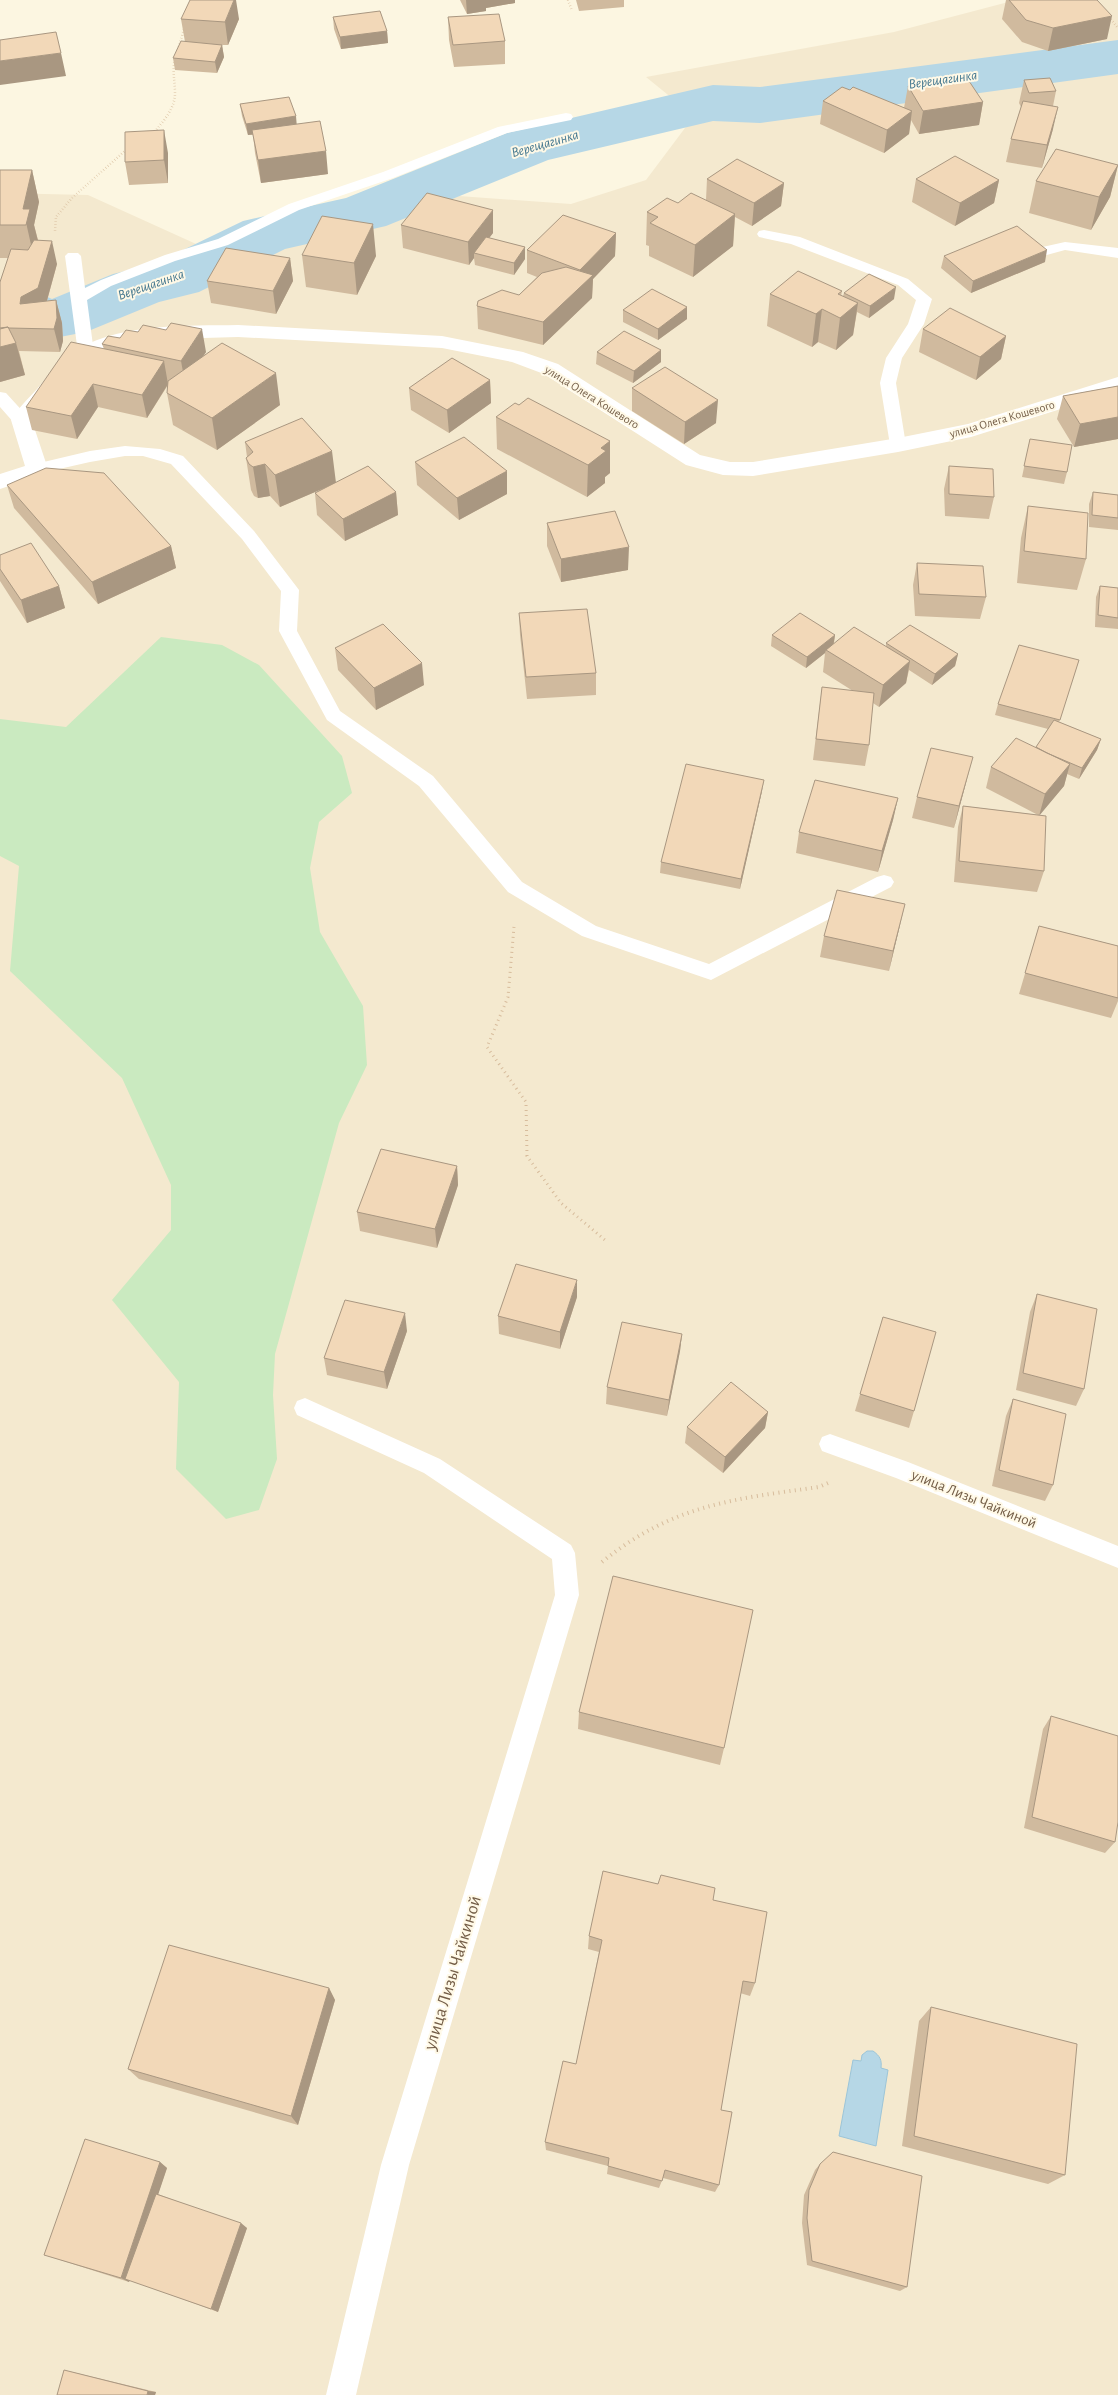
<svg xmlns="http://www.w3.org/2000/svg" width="1118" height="2395" viewBox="0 0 1118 2395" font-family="'Alegreya Sans',sans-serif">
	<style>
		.residential { fill: #f4e9cf }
		.green { fill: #caeac0 }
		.water { fill: #b6d7e6; stroke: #9cc5d8 }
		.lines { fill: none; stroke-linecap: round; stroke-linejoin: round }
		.river { fill: #b6d7e6; fill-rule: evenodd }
		.path-far2 { stroke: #d7bc9c; stroke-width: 2.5; stroke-dasharray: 0.5 2.5; stroke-linecap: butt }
		.path-far1 { stroke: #d7bc9c; stroke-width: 3; stroke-dasharray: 1 4; stroke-linecap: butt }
		.path { stroke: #d7bc9c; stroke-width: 4; stroke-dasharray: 1 4.5; stroke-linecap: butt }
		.lane { fill: #fff; fill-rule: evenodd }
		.street { fill: #fff; fill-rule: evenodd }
		.wall { fill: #d0ba9e }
		.shaded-wall { fill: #a99781 }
		.building { fill: #f2d8b8; stroke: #a99781 }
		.labels { text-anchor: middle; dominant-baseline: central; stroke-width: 4; stroke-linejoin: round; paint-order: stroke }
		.far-street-label { font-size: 12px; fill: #745e48; stroke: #fff9e7 }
		.far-water-label { font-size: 14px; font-style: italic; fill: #44778f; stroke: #fff9e7 }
		.street-label { font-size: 15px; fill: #745e48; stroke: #fff9e7 }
		.near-street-label { font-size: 18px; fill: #745e48; stroke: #fff9e7 }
	</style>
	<rect width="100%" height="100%" fill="#fcf6e1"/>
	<path class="residential" d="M1016 0H1118V2395H0V193L88 195 227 258 459 196 571 204 646 180 694 116 646 77 894 32Z"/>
	<path class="green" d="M161 637 222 645 259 665 342 756 352 793 319 822 310 868 320 932 363 1006 367 1065 339 1123 275 1354 273 1395 277 1459 259 1510 226 1519 176 1469 179 1382 112 1300 171 1230V1185L122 1078 10 971 19 866 0 856V719L66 727Z"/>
	<path class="water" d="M867 2051H873C880 2056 882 2060 881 2068L888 2070 876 2146 839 2136 853 2060 861 2061 862 2055Z"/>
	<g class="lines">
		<path class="river" d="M1118 40V74L760 123 713 121 548 160 386 226 285 249 199 292 159 302 86 332 44 340 21 334 0 325V280L23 286 52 299 113 274 154 264 243 221 346 198 507 133 713 85 760 87Z"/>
		<path class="path-far2" d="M568 0 572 11
			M1109 17 1118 28
			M178 50 184 29
			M153 134C162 122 175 110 175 93 175 81 172 71 175 58
			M55 231 56 217 72 198 128 148"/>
		<path class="path-far1" d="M514 927 508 997 487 1047 526 1102 527 1156 561 1203 605 1240"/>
		<path class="path" d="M602 1562C672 1505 733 1499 819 1487L828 1483"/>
		<path class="lane" d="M566 113 571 114 573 117 571 120 507 133 393 178 299 210 228 245 175 261 111 286 87 300 94 353 92 356H80L78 353 65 256 68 253H78L81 256 85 288 101 280 165 255 218 239 289 204 383 172 498 127Z
			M764 230 800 237 908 279 932 299 924 324 902 358 896 383 906 445 904 449H892L890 445 880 383 886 358 908 324 916 300 898 285 791 244 759 237 757 234 759 231Z
			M1065 242 1118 248V258L1065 250 1043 256 1035 251 1038 248Z
			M0 392 6 393 27 416 29 420 27 424H15L0 407Z
			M125 446 160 449 183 456 254 531 296 586 299 590 297 631 340 711 433 776 522 882 596 926 709 964 877 877 884 875 891 877 894 882 891 887 711 980 582 936 508 892 419 786 327 720 279 631 281 591 242 539 171 464 143 456H125L90 462 37 474 31 473 29 469 31 465 90 451Z
			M305 1398 440 1459 571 1545 575 1553 579 1595 409 2165 356 2395H326L381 2165 555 1595 552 1559 424 1473 297 1415 294 1408 297 1401Z
			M830 1434 908 1462 1118 1546V1568L896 1478 822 1451 819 1444 822 1437Z"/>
		<path class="street" d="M238 325 442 336 523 352 558 364 700 455 730 462H753L898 438 968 424 1118 377V391L971 437 898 452 753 476 723 475 686 465 544 374 512 362 442 348 238 337 168 339 132 344 115 348 93 357 74 372 32 421 48 469 45 474 0 489V474L25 466 11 420C18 408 29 398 38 388 50 373 62 358 79 348 126 323 186 326 238 325Z"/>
	</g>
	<path class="wall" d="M460 0H515V3L486 8V11L467 14Z
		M576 0H624V7L579 11Z
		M1006 0H1097L1107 39 1048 51 1022 42 1002 19Z
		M333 17 387 31 388 43 341 49 334 29Z
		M448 17 505 41V64L454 67 449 40Z
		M181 19H239L228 45H222L224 57 217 73 175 70 173 58 185 42Z
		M1024 80 1056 91 1053 106V129L1042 168 1006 162 1011 139 1021 107 1019 103Z
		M908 86 983 102 979 125 919 134 911 120 909 134 884 153 820 124 823 101 850 90 904 108Z
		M240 104 296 116V124L328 174 261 183 255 153 253 135H248L242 116Z
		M168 153V183L129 185 125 162Z
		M1118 165 1110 197 1091 230 1029 213 1036 181Z
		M0 170H32L39 202 34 225 38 240 57 264 47 301 56 300 62 323 63 341 60 352 19 351 25 375 0 382V282L8 258H0Z
		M707 179 784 183 781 206 752 226 735 217 733 246 693 277 649 256V246L646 245 647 212 678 203 706 200Z
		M916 179 999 180 994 203 955 226 912 202Z
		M401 225 493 233 489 238 525 247V259L514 275 475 265 474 258 469 265 403 248Z
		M616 233 615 256 593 279 592 298 543 345 478 329 477 306 519 295 537 277 527 273V250Z
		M302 255 376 256 357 295 306 287Z
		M944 256 1045 262 971 293 941 268Z
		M290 258 293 281 276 314 211 303 207 281Z
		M842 291 841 296H843L844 293 894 299 869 318 857 312 853 335 836 350 818 342 812 347 767 326 770 294Z
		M687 307V319L658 340 623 322V310Z
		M923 329 1006 336 1001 359 976 380 919 352Z
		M120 338 206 352 202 358 280 405 217 450 173 425 167 393 168 385 147 418 98 407 77 439 32 430 26 407 104 349 102 344Z
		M661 350V362L633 383 596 364 597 352Z
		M490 380 491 403 449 433 411 410 409 388Z
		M1118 386V439L1074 447 1057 419 1063 396Z
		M632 388 716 423 684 444 632 411Z
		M519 405 610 441V473L605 477V483L587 497 497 449 496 417Z
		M1030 439 1067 472 1064 484 1022 477Z
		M245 442 336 482 396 492 398 515 345 541 317 515 315 493 322 489 280 507 270 496 258 498 254 496 251 490 246 458 247 457Z
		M415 462 507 494 459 520 417 485Z
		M949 466 994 497 989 519 945 516 944 489Z
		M7 485 171 546 176 568 98 604 14 508Z
		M1093 492 1118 495V530L1089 527V504Z
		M1028 506 1086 559 1077 590 1017 583 1021 538Z
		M547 523 628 570 561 582 547 546Z
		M0 555 59 586 65 608 27 623 0 581Z
		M917 563 986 597 980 619 915 616 913 585Z
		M1100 586 1118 588V629L1095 627 1096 597Z
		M519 613 596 673V695L527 699 520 635Z
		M772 635H835L834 643 886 647V643L958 654 955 666 932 685 909 670 906 683 879 707 873 703 869 745 865 766 813 760 822 687 853 691 823 672 825 653 806 668 771 646Z
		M335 648 424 685 376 710 338 670Z
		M1079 660 1059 722 1101 739 1097 750 1079 779 1067 774 1064 786 1039 815 1044 871 1037 892 954 882 958 827 963 806 1038 815 986 788 991 767 1036 747 1048 729 995 715 998 704Z
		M967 779 954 828 912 818 917 797Z
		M762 791 740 889 660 873 661 862Z
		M898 798 893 820 878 872 796 853 799 832Z
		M900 925 889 971 820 957 824 936Z
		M1039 926 1118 946V1001L1111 1018 1019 994Z
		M457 1166 458 1185 437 1248 360 1231 357 1212Z
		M1037 1294 1084 1389 1076 1406 1016 1390 1030 1312Z
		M577 1297 560 1349 499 1334 498 1316Z
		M883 1317 914 1411 909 1428 855 1411Z
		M407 1331 387 1389 327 1375 324 1358Z
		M682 1334 680 1351 667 1416 606 1404 607 1387Z
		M1013 1399 1053 1485 1045 1501 992 1486 1006 1416Z
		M768 1412 765 1428 723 1473 685 1443 687 1427Z
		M579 1712 724 1748 720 1765 578 1729Z
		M1051 1716 1115 1842 1105 1853 1024 1828 1043 1729Z
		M713 1900 755 1983 750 1996 740 1993 721 2110 719 2185 715 2192 663 2178 659 2188 607 2174 608 2166 546 2150 545 2142 576 2064 599 1952 588 1949 589 1936Z
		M329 1988 335 2000 298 2125 139 2079 128 2069Z
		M931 2007 1065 2175 1048 2184 902 2146 919 2021Z
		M160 2162 167 2168 158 2194 247 2228 218 2312 130 2280 129 2282 54 2258 44 2255Z
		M820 2164 907 2287 900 2291 807 2265 802 2223 804 2195 815 2170Z
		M64 2370 156 2392 155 2395Z"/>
	<path class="shaded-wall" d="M234 0H236L239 19 228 45 225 22Z
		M466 0H515V3L486 8V11L467 14Z
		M1112 16 1107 39 1048 51 1053 28Z
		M387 31 388 43 341 49 340 37Z
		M222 45 224 57 217 73 215 62Z
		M61 53 66 76 0 85V61Z
		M983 102 979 125 919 134 923 111Z
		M1058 107 1053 129 1042 168 1047 145Z
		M912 111 909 134 884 153 887 130Z
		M296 116 297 128 248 135 246 124Z
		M164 130 168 153V183L164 160Z
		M326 151 328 174 261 183 258 160Z
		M1118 165 1110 197 1091 230 1099 197Z
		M32 170 39 202 34 225 38 241 34 258 23 209Z
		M999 180 994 203 955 226 960 203Z
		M784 183 781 206 752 226 754 203Z
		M493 210V233L477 254 474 253V258L469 265 468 242Z
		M735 214 733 246 693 277 695 245Z
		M373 224 376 256 357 295 354 263Z
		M616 233 615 256 593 279 592 298 543 345V322L579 287 580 270Z
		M52 241 57 264 44 311 20 304 21 297Z
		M525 247V259L514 275V263Z
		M1047 250 1045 262 971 293 973 281Z
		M290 258 293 281 276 314 273 291Z
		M896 287 894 299 869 318 870 306Z
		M56 300 62 323 63 341 60 352 54 329Z
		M858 303 853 335 836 350 840 318Z
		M687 307V319L658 340V329Z
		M822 309 818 342 812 347 816 314Z
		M202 329 206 352 185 383 181 361Z
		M1006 336 1001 359 976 380 980 357Z
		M16 343 25 375 0 382V347Z
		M661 350V362L633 383 634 371Z
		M164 361 168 384 147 418 142 395Z
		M276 373 280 405 217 450 212 418Z
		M490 380 491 403 449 433 447 410Z
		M93 384 98 407 77 439 71 416Z
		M718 400 716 423 684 444 685 422Z
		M1118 417V439L1074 447 1080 424Z
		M610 441V473L605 477V483L587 497 588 465 601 448Z
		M332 451 336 483 280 507 275 475Z
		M265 464 270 496 258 498 253 467Z
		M507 471V494L459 520 457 498Z
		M396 492 398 515 345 541 343 519Z
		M171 546 176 568 98 604 92 582Z
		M629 547 628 570 561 582V559Z
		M59 586 65 608 27 623 21 600Z
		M835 635 833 647 826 650 825 653 806 668 807 657Z
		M958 654 955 666 932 685 935 674Z
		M910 661 906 683 879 707 883 685Z
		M422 663 424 685 376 710 374 688Z
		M1101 739 1097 750 1079 779 1082 768Z
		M973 757 967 779 954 828 959 806Z
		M1070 764 1064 786 1039 816 1045 794Z
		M764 780 762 791 740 889 741 879Z
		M898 798 893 820 878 872 882 851Z
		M905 904 900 925 889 971 893 951Z
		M457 1166 458 1185 437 1248 435 1229Z
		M577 1280V1297L560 1349V1332Z
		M405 1313 407 1331 387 1389 384 1372Z
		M682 1334 680 1351 667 1416 669 1400Z
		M768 1412 765 1428 723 1473 725 1457Z
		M329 1988 335 2000 298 2125 291 2116Z
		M160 2162 167 2168 129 2282 121 2278Z
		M241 2223 247 2228 218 2312 211 2309Z
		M148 2391 156 2392 155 2395H147Z"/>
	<path class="building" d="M190 0H234L225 22 181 19Z
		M1009 0H1097L1112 16 1053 28 1026 20Z
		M380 11 387 31 340 37 333 17Z
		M499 14 505 41 453 45 448 17Z
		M56 32 61 53 0 61V40Z
		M181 41 222 45 215 62 173 58Z
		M967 78 983 102 923 111 908 86Z
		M1050 78 1056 91 1029 93 1024 80Z
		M842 87 850 90 853 87 912 111 887 130 823 101Z
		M289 97 296 116 246 124 240 104Z
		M1023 101 1058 107 1047 145 1011 139Z
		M320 121 326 151 258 160 252 130Z
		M164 130V160L125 162V132Z
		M1056 149 1118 165 1099 197 1036 181Z
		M955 156 999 180 960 203 916 179Z
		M737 159 784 183 754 203 707 179Z
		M0 170H32L23 209H30L26 225H0Z
		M427 193 493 210 468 242 401 225Z
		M691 193 735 214 695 245 650 223 658 217 647 212 667 198 678 203Z
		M563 215 616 233 580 270 527 250Z
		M322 216 373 224 354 263 302 255Z
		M1017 226 1047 250 973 281 944 256Z
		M486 237 525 247 514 263 474 253Z
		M34 240 52 241 38 288 21 297 20 304 56 300 57 318 54 329 9 328 8 327 0 328V282L11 249 28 250Z
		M226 248 290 258 273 291 207 281Z
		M566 267 593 275 543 322 477 306 478 301 502 290 519 295 542 273Z
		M798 271 842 291 838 294 858 303 840 318 822 309 816 314 770 294Z
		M869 274 896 287 870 306 844 293Z
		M652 289 687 307 658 329 623 310Z
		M950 308 1006 336 980 357 923 329Z
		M171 323 202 329 181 361 102 344 108 336 120 338 126 330 138 332 143 325 166 330Z
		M8 327 16 343 0 347V329Z
		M624 331 661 350 634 371 597 352Z
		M71 342 164 361 142 395 93 384 71 416 26 407Z
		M222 343 276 373 212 418 167 393 168 381Z
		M452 358 490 380 447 410 409 388Z
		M665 367 718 400 685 422 632 388Z
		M1118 386V417L1080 424 1063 396Z
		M528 398 610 441 601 448 606 451 588 465 496 417 515 403 519 405Z
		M302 418 332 451 275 475 265 464 253 467 249 464 246 458 253 452 245 442Z
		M464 437 507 471 457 498 415 462Z
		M1030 439 1072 445 1067 472 1024 466Z
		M368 466 396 492 343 519 315 493Z
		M949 466 993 469 994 497 949 494Z
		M46 468 104 473 171 546 92 582 7 485Z
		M1093 492 1118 495V518L1092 515Z
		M1028 506 1088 513 1086 559 1024 551Z
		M615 511 629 547 561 559 547 523Z
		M31 543 59 586 21 600 0 569V555Z
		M917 563 983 566 986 597 919 594Z
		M1100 586 1118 588V618L1098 615Z
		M587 609 596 673 526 677 519 613Z
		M800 613 835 635 807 657 772 635Z
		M383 624 422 663 374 688 335 648Z
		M910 625 958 654 935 674 886 643Z
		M854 627 910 661 883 685 826 650Z
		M1019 645 1079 660 1060 720 998 704Z
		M822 687 874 693 869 745 816 739Z
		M1054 720 1101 739 1082 768 1047 753 1036 747Z
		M1016 738 1070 764 1045 794 991 767Z
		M931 748 973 757 959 806 917 797Z
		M686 764 764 780 741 879 661 862Z
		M815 780 898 798 882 851 799 832Z
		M963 806 1046 816 1044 871 959 861Z
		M837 890 905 904 893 951 824 936Z
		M1039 926 1118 946V998L1025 973Z
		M381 1149 457 1166 435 1229 357 1212Z
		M516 1264 577 1280 560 1332 498 1316Z
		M1037 1294 1097 1309 1084 1389 1023 1373Z
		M345 1300 405 1313 384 1372 324 1358Z
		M883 1317 936 1332 914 1411 860 1394Z
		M622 1322 682 1334 669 1400 607 1387Z
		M731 1382 768 1412 725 1457 687 1427Z
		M1013 1399 1066 1414 1053 1485 999 1470Z
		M613 1576 753 1610 724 1748 579 1712Z
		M1051 1716 1118 1736V1822L1115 1842 1032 1817Z
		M603 1871 658 1884 661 1875 715 1888 713 1900 767 1912 755 1983 743 1981 721 2110 732 2112 719 2185 665 2170 662 2181 608 2166 609 2158 545 2142 563 2061 576 2064 602 1940 589 1936Z
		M169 1945 329 1988 291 2116 128 2069Z
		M931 2007 1077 2044 1065 2175 914 2136Z
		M85 2139 160 2162 121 2278 44 2255Z
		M833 2152 922 2176 907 2287 812 2261 807 2218 809 2190 820 2164Z
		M156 2194 241 2223 211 2309 125 2279Z
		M64 2370 148 2391 147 2395H57Z"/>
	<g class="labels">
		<g class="far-street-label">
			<text transform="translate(592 397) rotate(32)">улица Олега Кошевого</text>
			<text transform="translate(1002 419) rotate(-16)">улица Олега Кошевого</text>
		</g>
		<g class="far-water-label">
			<text transform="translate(943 80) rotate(-8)">Верещагинка</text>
			<text transform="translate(545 144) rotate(-16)">Верещагинка</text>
			<text transform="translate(151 285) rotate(-19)">Верещагинка</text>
		</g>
		<g class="street-label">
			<text transform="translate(974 1499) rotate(22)">улица Лизы Чайкиной</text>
		</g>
		<g class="near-street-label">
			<text transform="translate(453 1973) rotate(-73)">улица Лизы Чайкиной</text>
		</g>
	</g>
</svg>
